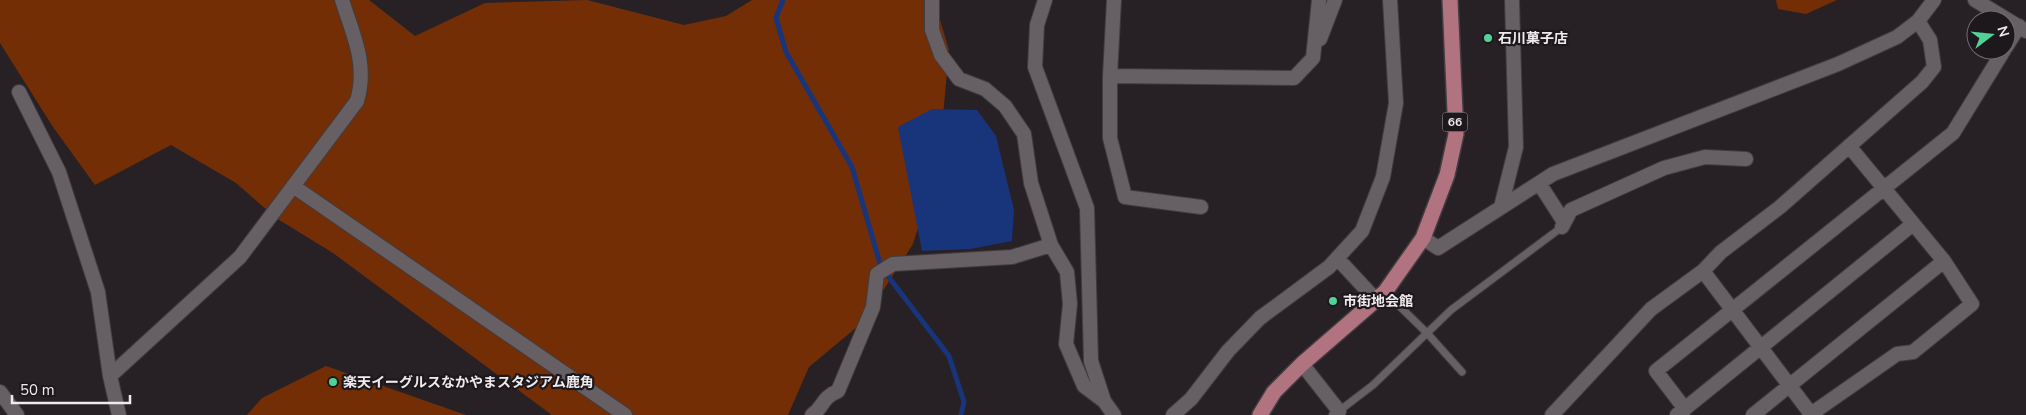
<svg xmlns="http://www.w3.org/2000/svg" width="2026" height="415" viewBox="0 0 2026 415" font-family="'Nunito Sans','Noto Sans JP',sans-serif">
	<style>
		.green { fill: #742e06 }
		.water { fill: #18347b }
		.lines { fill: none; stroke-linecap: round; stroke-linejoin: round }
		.stream { stroke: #18347b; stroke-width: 5 }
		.service-casing { stroke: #413c40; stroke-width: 9 }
		.minor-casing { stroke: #413c40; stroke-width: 16 }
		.primary-casing { stroke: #413c40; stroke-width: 18 }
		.service { stroke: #666065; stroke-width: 7 }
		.minor { stroke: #666065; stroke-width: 14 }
		.primary { stroke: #b27380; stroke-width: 15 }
		.poi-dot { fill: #51d397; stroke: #1d181c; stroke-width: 2 }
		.labels { text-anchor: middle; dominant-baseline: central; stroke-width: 4.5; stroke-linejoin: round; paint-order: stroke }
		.shield { fill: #1d181c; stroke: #afabae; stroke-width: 1 }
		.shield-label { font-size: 12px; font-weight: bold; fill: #eeeaed }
		.poi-label { font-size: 14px; font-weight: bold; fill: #eeeaed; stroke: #1d181c; text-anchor: start }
	</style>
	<rect width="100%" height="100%" fill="#272125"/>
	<path class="green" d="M0 0H369L415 36 485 3 587 0 684 25 726 16 752 0H934L949 50 939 160 913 244 863 322 809 367 788 415H552L333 253 276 218 236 183 171 145 95 185 53 127 0 43Z
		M1776 0H1837L1806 14 1778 9Z
		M326 366 466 415H247L262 398Z"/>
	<path class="water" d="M932 109 977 110 996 136 1014 210 1012 241 970 249 922 251 898 127Z"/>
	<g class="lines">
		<path class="stream" d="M783 0 776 18 786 52 852 167 881 267 949 356 964 402 961 415"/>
		<g class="service-casing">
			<path id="service" d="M1385 292 1427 333 1462 372
				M1339 411 1373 385 1451 310 1562 227"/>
		</g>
		<g class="minor-casing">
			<path id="minor" d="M932 0V30L941 55 959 79 985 89 1005 106 1024 134 1031 183 1051 245 1067 272 1070 304 1066 344 1084 386 1104 401 1114 415
				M1045 0 1037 25 1035 67 1087 208 1091 361 1104 401
				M1114 0 1110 76V138L1125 197 1201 207
				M1975 0 2026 31
				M1320 39 1335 0
				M2006 47 2019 26
				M1110 76 1294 78 1313 58 1319 0
				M19 92 59 172 98 292 110 376 119 415
				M1539 183 1564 222
				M293 186 625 415
				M1501 207 1516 147 1512 0
				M1562 227 1571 210 1664 168 1705 157 1746 159
				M1423 238 1438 248 1553 174 1838 64 1897 37 1918 21 1934 0
				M1337 258 1376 300
				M1703 271 1811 414 1897 354 1913 352 1972 304 1944 261
				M1302 364 1339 411 1336 415
				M110 376 240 257 357 101C368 64 353 35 342 0
				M0 392 17 415
				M1685 409 1656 371 1953 133 2004 50
				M812 415C824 407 821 398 838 391L873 307 877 274 893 264 1012 257 1051 245
				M1173 415 1191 399 1228 351 1260 318 1329 267 1362 231 1383 177 1396 103 1390 0
				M1552 415 1651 309 1703 271 1721 252 1780 207 1922 82 1934 67 1930 40 1918 21
				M1677 415 1913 224
				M1753 415 1944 261 1849 146"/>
		</g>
		<g class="primary-casing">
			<path id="primary" d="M1260 415 1274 392 1302 364 1385 292 1423 238 1447 175 1456 134 1450 0"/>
		</g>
		<use href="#service" class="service"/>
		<use href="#minor" class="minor"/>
		<use href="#primary" class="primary"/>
	</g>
	<g class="poi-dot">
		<circle cx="1488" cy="38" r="5"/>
		<circle cx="1333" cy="301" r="5"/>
		<circle cx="333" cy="382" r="5"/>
	</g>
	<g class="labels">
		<rect class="shield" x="1442.5" y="112.5" width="25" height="19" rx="4"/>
		<g class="shield-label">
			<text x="1455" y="122">66</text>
		</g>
		<g class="poi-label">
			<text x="1498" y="38">石川菓子店</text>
			<text x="1343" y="301">市街地会館</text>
			<text x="343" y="382">楽天イーグルスなかやまスタジアム鹿角</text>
		</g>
	</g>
	<g transform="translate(1991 35) rotate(74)"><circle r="24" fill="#1d181c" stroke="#716c70"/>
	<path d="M0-4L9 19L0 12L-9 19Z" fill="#51d397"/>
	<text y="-8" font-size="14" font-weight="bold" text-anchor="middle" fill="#eeeaed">N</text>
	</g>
	<path d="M12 395v8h118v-8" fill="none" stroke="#eeeaed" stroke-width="2.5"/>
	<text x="20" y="395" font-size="15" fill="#eeeaed" stroke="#1d181c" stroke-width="4" paint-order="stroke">50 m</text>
</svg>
